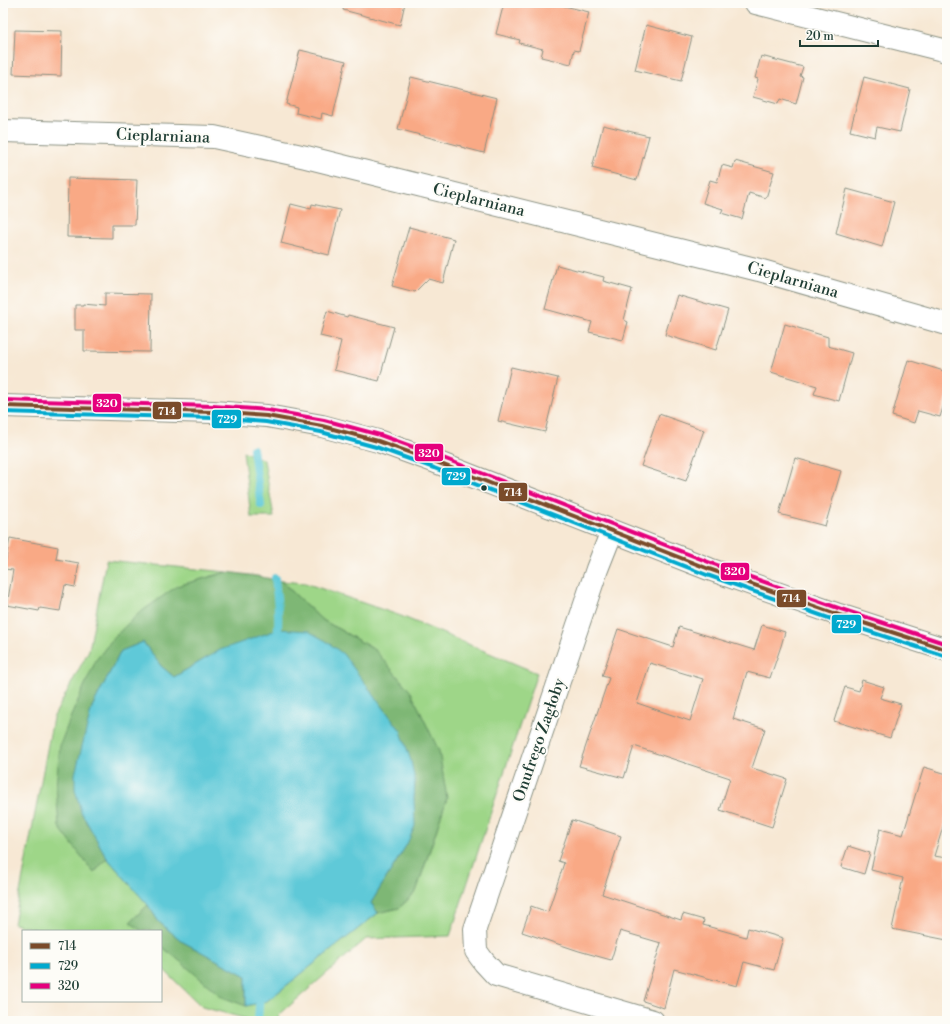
<svg xmlns="http://www.w3.org/2000/svg" width="950" height="1024" viewBox="0 0 950 1024" font-family="'Libre Bodoni',serif">
	<style>
		.green { fill: #9ed688; stroke: #5e8a5e }
		.forest { fill: #7eb774; stroke: #4e7a54 }
		.water { fill: #5ec9d8; stroke: #3e8386 }
		.lines { fill: none; stroke-linecap: round; stroke-linejoin: round }
		.stream { stroke: #5ec9d8; stroke-width: 8 }
		.building { fill: #f9a985; fill-rule: evenodd }
		.minor-casing { stroke: #8b9284; stroke-width: 24 }
		.minor { stroke: #fff; stroke-width: 22 }
		.bus-1-casing { stroke: #fdfcf7; stroke-width: 7 }
		.bus-2-casing { stroke: #fdfcf7; stroke-width: 7 }
		.bus-3-casing { stroke: #fdfcf7; stroke-width: 7 }
		.bus-1 { stroke: #7a4b2a; stroke-width: 4 }
		.bus-2 { stroke: #00a9ce; stroke-width: 4 }
		.bus-3 { stroke: #e5007d; stroke-width: 4 }
		.bus-dot { fill: #1f3d34; stroke: #fdfcf7; stroke-width: 1.5 }
		.labels { text-anchor: middle; dominant-baseline: central; stroke-width: 4; stroke-linejoin: round; paint-order: stroke }
		.street-label { font-size: 16px; fill: #1f3d34; stroke: #fdfcf7 }
		.line-badge { stroke: #fdfcf7; stroke-width: 1.5 }
		.badge-label { font-size: 11px; text-anchor: middle; font-weight: bold; fill: #fff }
	</style>
	<rect width="100%" height="100%" fill="#fdfcf7"/>
	<filter id="ink" filterUnits="userSpaceOnUse"><feTurbulence type="fractalNoise" baseFrequency=".025" numOctaves="2"/><feDisplacementMap in="SourceGraphic" scale="8" xChannelSelector="R" yChannelSelector="G"/><feConvolveMatrix kernelMatrix="1 2 1 2 8 2 1 2 1" color-interpolation-filters="sRGB"/></filter>
	<filter id="wash" filterUnits="userSpaceOnUse"><feTurbulence type="fractalNoise" baseFrequency=".012" numOctaves="4" result="noise"/><feDisplacementMap in="SourceGraphic" scale="16" xChannelSelector="R" yChannelSelector="G"/><feGaussianBlur stdDeviation="0.9" result="paint"/><feColorMatrix in="noise" values="0 0 0 0 0 0 0 0 0 0 0 0 0 0 0 0 0 1.4 0 .05"/><feComposite in="paint" operator="in"/></filter>
	<g filter="url(#wash)">
		<rect width="100%" height="100%" fill="#f7e8d4"/>
		<path class="green" d="M243 451 264 460 274 517H251Z
			M106 560 227 572 177 586 94 873 107 858 148 905 131 921 142 931H43L14 924 53 718 89 650Z
			M281 581 305 583 401 616 537 673 450 936 366 939 279 1015 277 1021H247V1019L202 1007 161 967V946L175 957 246 1006 267 1001 378 913 399 908 416 892 447 798 375 650 321 619Z"/>
		<path class="forest" d="M227 572 257 576 281 581 321 619 375 650 411 692 439 751 447 798 416 892 399 908 378 913 371 903 407 844 414 799 415 781 220 650 174 677 161 666 143 642 121 651 92 707 81 812 107 858 94 873 59 827 56 786 60 745 71 716 96 660 114 637 138 614 177 586Z
			M148 905 159 922 183 942 246 976V1006L222 997 175 957 161 946V931H142L130 922Z"/>
		<path class="water" d="M279 629 308 631 326 641 343 654 401 731 411 761 415 781 414 799 415 826 407 844 371 903 378 913 267 1001 246 1006V976L183 942 159 922 148 905 107 858 81 812 75 789V774L92 707 121 651 143 642 161 666 174 677 220 650Z"/>
		<g class="lines">
			<path class="stream" d="M253 449 261 505
				M275 578C277 598 280 618 277 639
				M258 1021 260 993"/>
		</g>
		<g id="blocks">
			<path class="building" d="M344 3H405L400 25 343 10Z
				M504 3H552L589 12 579 51 574 50 571 64 541 57 543 49 519 43 520 40 496 34Z
				M646 25 692 37 681 81 635 70Z
				M15 30 62 31 61 76 13 74Z
				M300 50 346 61 333 116 322 113 321 119 296 113 297 107 286 104Z
				M761 56 803 67 800 76 803 77 796 104 780 99 778 104 753 97 758 79 755 78Z
				M411 77 497 98 484 153 461 147V146L398 129Z
				M864 77 910 89 900 132 877 127 875 137 850 131Z
				M603 125 649 136 637 180 592 168Z
				M735 161 774 172 766 198 749 193 742 219 721 213 723 209 703 203 710 180 717 182 722 165 733 168Z
				M68 178 137 180 135 225H112V238L67 237Z
				M847 189 894 202 882 247 836 233Z
				M291 204 311 209 312 204 340 210 329 255 281 243Z
				M409 227 454 239 443 283 428 279 415 292 392 286Z
				M557 265 604 277 603 281 632 289 624 320 628 322 623 340 589 332 592 322 545 309Z
				M105 293 151 294 150 352 84 351V330H75V305H83V304L105 306Z
				M677 295 728 310 716 350 665 335Z
				M327 311 347 317 348 315 394 327 379 381 334 370 341 341 320 336Z
				M785 324 828 337V346L852 353 839 401 814 394 817 386 771 372Z
				M908 360 947 372V395L940 417 918 411 914 423 892 416Z
				M511 367 558 378 545 432 498 421Z
				M659 414 704 430 686 481 641 466Z
				M795 458 841 471 825 526 779 514Z
				M10 538 58 547 56 559 79 563 75 587 65 585 60 611 40 608 39 611 7 605 13 570 4 569Z
				M762 625 785 632 781 646 770 678 747 672 733 719 765 729 752 768 787 779 772 827 720 810 730 778 634 746 624 778 579 766 609 678 602 676 618 629 673 647 679 627 754 650ZM650 663 703 679 690 721 637 703Z
				M862 680 884 687 880 698 901 704 890 738 834 721 845 687 859 691Z
				M924 767 947 774V814L934 856 947 858V940L892 929 903 878 871 870 880 829 903 835Z
				M572 820 621 836 602 894 681 920 683 914 704 920 703 925 746 937 748 928 783 938 774 970 744 962 737 986 674 969 664 1008 643 1001 661 943 620 931 611 960 579 951 522 932 531 906 548 912 564 863 558 861Z
				M848 846 870 853 864 874 841 867Z"/>
		</g>
	</g>
	<g filter="url(#ink)">
		<use href="#blocks" fill-opacity="0" stroke="#8b9284" stroke-width="1"/>
		<g class="lines">
			<g class="minor-casing">
				<path id="minor" d="M756 3 947 51
					M3 131 214 137 306 157 759 270 947 324
					M3 406 213 412 267 416 322 426 378 441 436 462 709 569 839 615 947 650
					M612 531 597 569 475 929 476 951 484 962 496 975 653 1021"/>
			</g>
			<use href="#minor" class="minor"/>
			<g class="bus-1-casing">
				<path id="bus-1" d="M3 406 213 412 267 416 322 426 378 441 436 462 709 569 839 615 947 650"/>
			</g>
			<g class="bus-2-casing">
				<path id="bus-2" d="M3 412 213 418 266 422 321 432 376 447 434 468 707 575 837 621 945 656"/>
			</g>
			<g class="bus-3-casing">
				<path id="bus-3" d="M3 400 213 406 268 410 324 420 380 435 438 456 711 563 841 609 947 644"/>
			</g>
			<use href="#bus-1" class="bus-1"/>
			<use href="#bus-2" class="bus-2"/>
			<use href="#bus-3" class="bus-3"/>
		</g>
	</g>
	<circle class="bus-dot" cx="484" cy="488" r="3.5"/>
	<g class="labels">
		<g class="street-label">
			<text transform="translate(163 136) rotate(2)">Cieplarniana</text>
			<text transform="translate(479 200) rotate(14)">Cieplarniana</text>
			<text transform="translate(793 280) rotate(16)">Cieplarniana</text>
			<text transform="translate(539 740) rotate(-71)">Onufrego Zagłoby</text>
		</g>
	</g>
	<g class="line-badge">
		<rect x="92" y="393" width="30" height="20" rx="4" fill="#e5007d"/>
		<rect x="152" y="401" width="30" height="19" rx="4" fill="#7a4b2a"/>
		<rect x="211" y="409" width="31" height="20" rx="4" fill="#00a9ce"/>
		<rect x="414" y="443" width="30" height="19" rx="4" fill="#e5007d"/>
		<rect x="441" y="467" width="30" height="19" rx="4" fill="#00a9ce"/>
		<rect x="498" y="482" width="30" height="20" rx="4" fill="#7a4b2a"/>
		<rect x="720" y="562" width="30" height="19" rx="4" fill="#e5007d"/>
		<rect x="776" y="589" width="31" height="19" rx="4" fill="#7a4b2a"/>
		<rect x="831" y="614" width="31" height="20" rx="4" fill="#00a9ce"/>
	</g>
	<g class="badge-label">
		<text x="107" y="407">320</text>
		<text x="167" y="415">714</text>
		<text x="227" y="423">729</text>
		<text x="429" y="457">320</text>
		<text x="456" y="480">729</text>
		<text x="513" y="496">714</text>
		<text x="735" y="575">320</text>
		<text x="791" y="602">714</text>
		<text x="846" y="628">729</text>
	</g>
	<rect width="950" height="1024" fill="none" stroke="#fdfcf7" stroke-width="16"/>
	<rect x="22" y="930" width="140" height="72" fill="#fdfcf7" stroke="#a4b0a9"/>
	<rect x="30" y="943" width="20" height="6" fill="#7a4b2a" stroke="#a4b0a9"/>
	<text x="58" y="950" font-size="12" fill="#1f3d34">714</text>
	<rect x="30" y="963" width="20" height="6" fill="#00a9ce" stroke="#a4b0a9"/>
	<text x="58" y="970" font-size="12" fill="#1f3d34">729</text>
	<rect x="30" y="983" width="20" height="6" fill="#e5007d" stroke="#a4b0a9"/>
	<text x="58" y="990" font-size="12" fill="#1f3d34">320</text>
	<path d="M800 40v6h78v-6" fill="none" stroke="#1f3d34" stroke-width="2"/>
	<text x="806" y="40" font-size="12" fill="#1f3d34" stroke="#fdfcf7" stroke-width="3" paint-order="stroke">20 m</text>
</svg>
